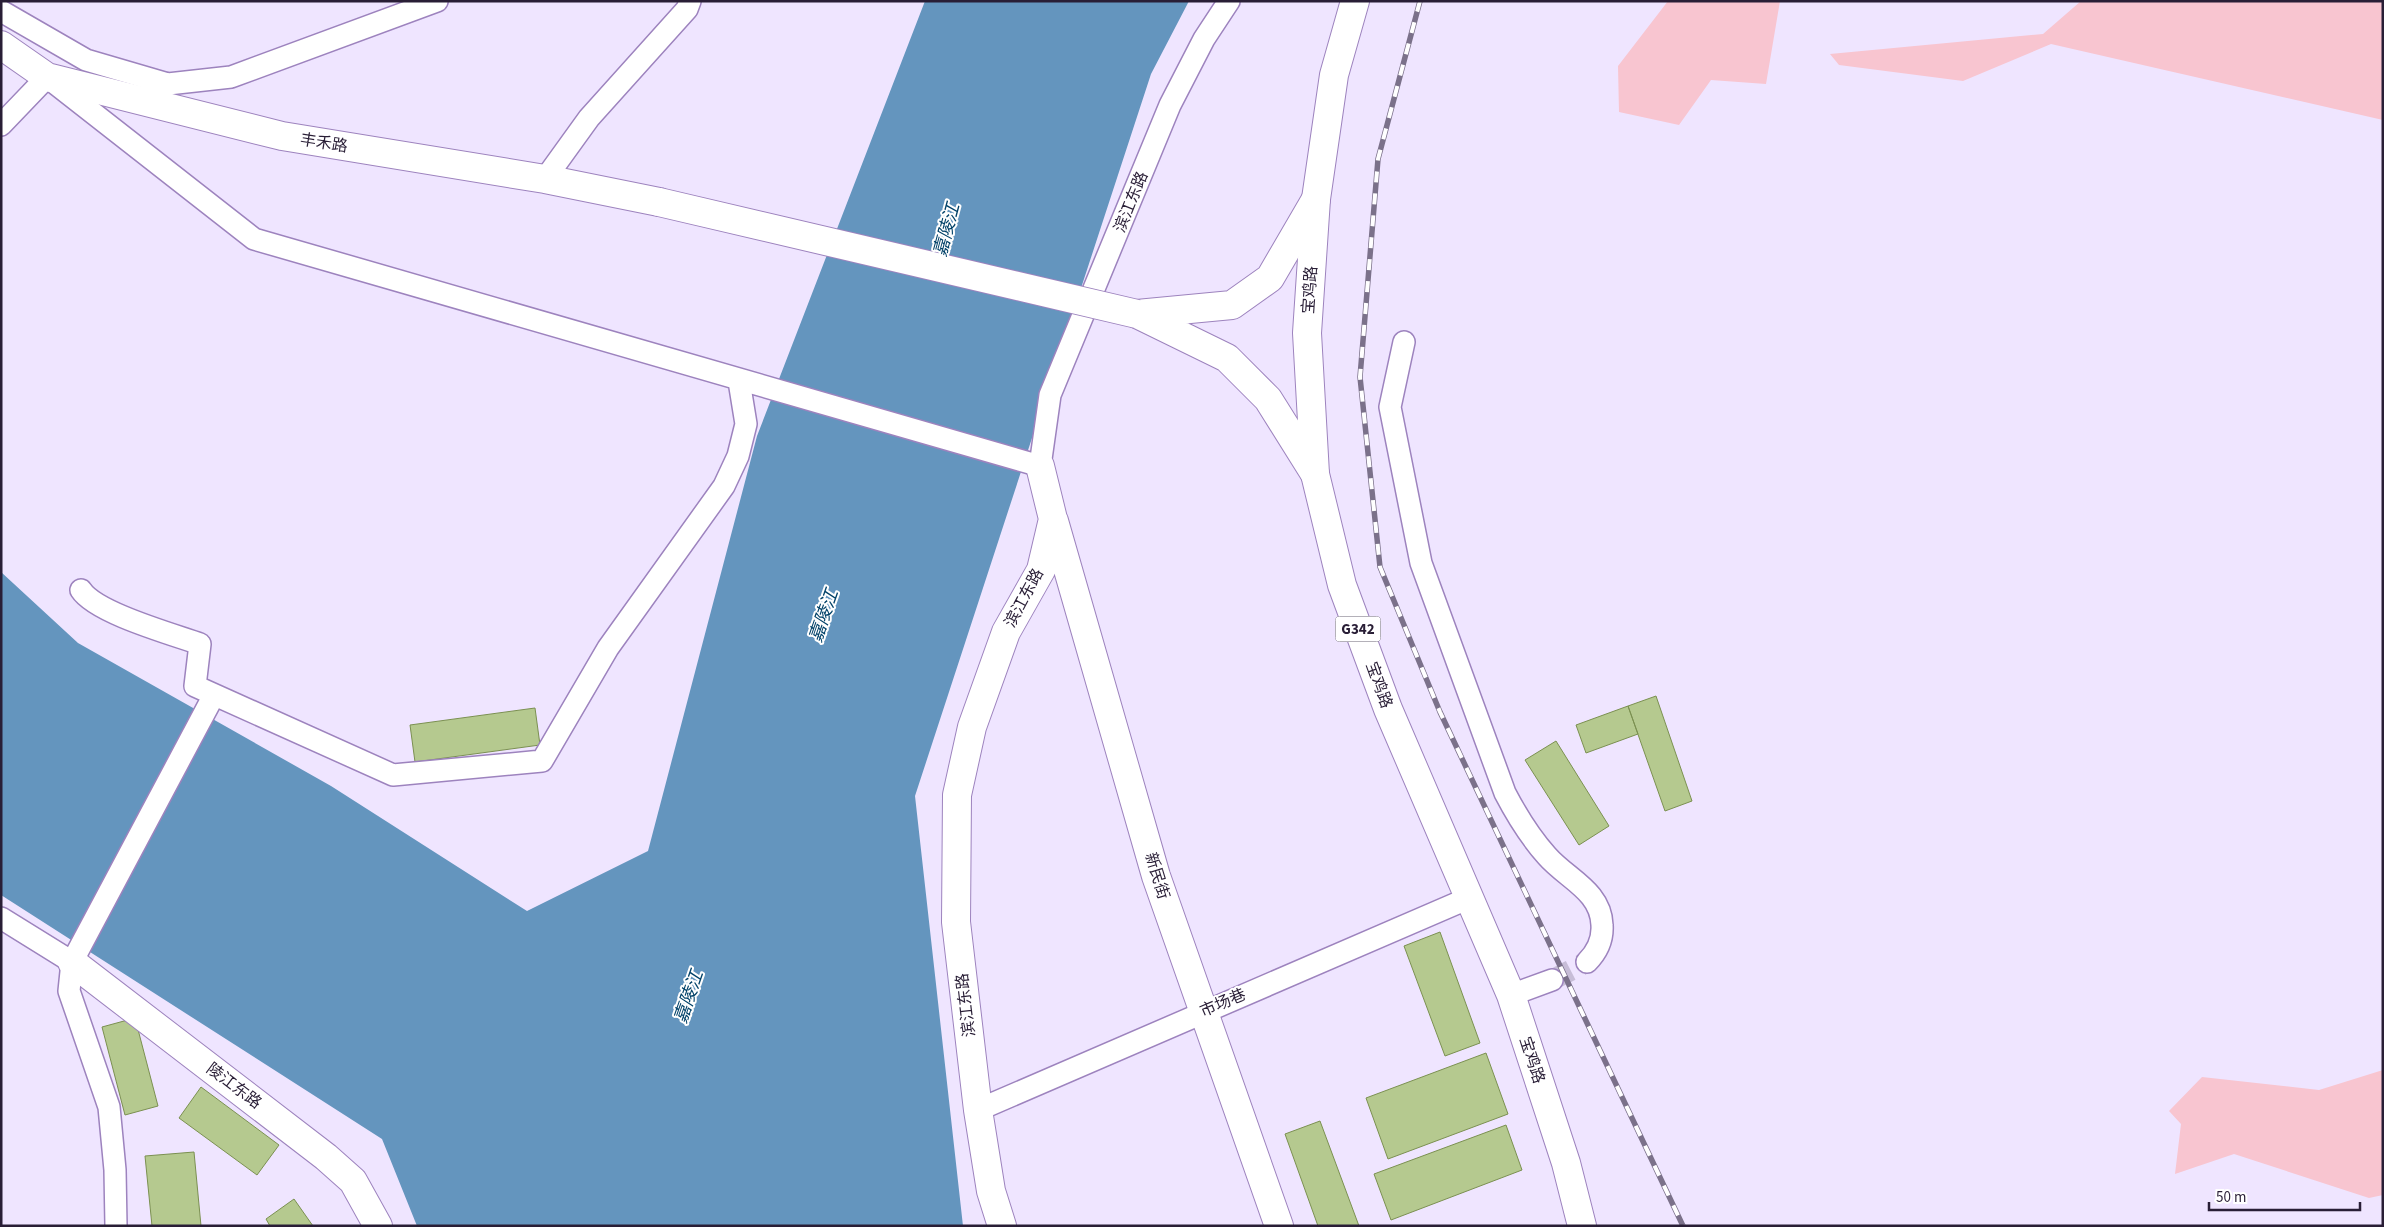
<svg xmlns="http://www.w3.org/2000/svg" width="2384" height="1227" viewBox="0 0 2384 1227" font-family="'Source Sans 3','Noto Sans SC',sans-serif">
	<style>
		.green { fill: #f8c5d0 }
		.water { fill: #6495be }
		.building { fill: #b5c98f; stroke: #7b9051 }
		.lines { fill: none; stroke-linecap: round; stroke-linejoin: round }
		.street-tunnel { stroke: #c7bdd7; stroke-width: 21; stroke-dasharray: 21 11; stroke-linecap: butt }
		.street-casing { stroke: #9d83be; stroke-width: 24 }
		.secondary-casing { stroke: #9d83be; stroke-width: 30 }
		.highway-casing { stroke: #9d83be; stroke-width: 30 }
		.street { stroke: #fff; stroke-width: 21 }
		.secondary { stroke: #fff; stroke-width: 28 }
		.highway { stroke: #fff; stroke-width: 28 }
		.rail-casing { stroke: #7b718a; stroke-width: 5.5 }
		.rail { stroke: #fff; stroke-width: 4; stroke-dasharray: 11; stroke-linecap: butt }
		.secondary-bridge-casing { stroke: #9d83be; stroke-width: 30; stroke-linecap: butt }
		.secondary-bridge { stroke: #fff; stroke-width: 28 }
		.labels { text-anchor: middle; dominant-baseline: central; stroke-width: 4; stroke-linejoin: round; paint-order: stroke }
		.shield { fill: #fff; stroke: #696272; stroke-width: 1 }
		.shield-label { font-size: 15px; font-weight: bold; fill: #291e36 }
		.street-label { font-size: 16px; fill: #291e36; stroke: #fff }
		.water-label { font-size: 18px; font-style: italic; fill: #004168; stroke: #fff }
	</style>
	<rect width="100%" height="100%" fill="#efe5ff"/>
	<path class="green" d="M1668 1H1780L1766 84 1711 80 1679 125 1619 112 1618 66Z
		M2081 1H2383V120L2051 44 1963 81 1839 65 1830 54 2043 34Z
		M2383 1070V1195L2369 1198 2234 1154 2175 1174 2181 1124 2169 1111 2202 1077 2319 1090Z"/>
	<path class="water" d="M925 1H1189L1151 74 915 796 963 1226H417L382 1139 1 895V572L78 643 331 786 527 911 648 851 757 436Z"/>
	<path class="building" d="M1656 696 1692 801 1665 811 1628 706Z
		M1628 706 1638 734 1586 753 1576 725Z
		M535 708 540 745 415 762 410 725Z
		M1556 741 1609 826 1579 845 1525 760Z
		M1440 932 1480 1043 1445 1056 1404 946Z
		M135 1018 158 1106 125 1115 102 1027Z
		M1486 1053 1508 1114 1388 1159 1366 1098Z
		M201 1087 279 1145 257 1175 179 1118Z
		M1320 1121 1359 1226H1318L1285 1134Z
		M1506 1125 1522 1170 1391 1220 1374 1174Z
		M194 1152 201 1226H152L145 1156Z
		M294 1199 313 1226H270L266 1219Z"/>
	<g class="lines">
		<path class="street-tunnel" d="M1552 980 1587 962"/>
		<g class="street-casing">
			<path id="street" d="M1 11 86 60 168 84 231 77 437 1
				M1 125 47 77 254 239 1040 466 1050 395 1170 105 1204 39 1229 1
				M545 179 589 118 687 9 690 1
				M1404 342 1390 407 1421 563 1505 793C1517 816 1530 837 1547 856 1567 879 1601 891 1602 925 1603 940 1597 952 1587 962
				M81 590C96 613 172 634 200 644L195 686 393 775 542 761 608 648 724 486 738 456 746 424 739 381
				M1 918 72 962
				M1511 995 1552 980
				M978 1110 1469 898
				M116 1226 115 1170 109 1107 69 991 72 962 214 695"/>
		</g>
		<g class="secondary-casing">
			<path id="secondary" d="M1 45 47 77 282 136 545 179 659 202
				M1315 474 1268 399 1227 358 1137 314 1232 305 1270 278 1316 199
				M1054 521 1156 876 1279 1226
				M72 962 326 1157 353 1181 378 1226
				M1002 1226 991 1191 978 1110 956 922 957 795 972 727 1006 632 1041 570 1053 519 1040 466"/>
		</g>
		<g class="highway-casing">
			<path id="highway" d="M1355 1 1334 75 1316 199 1307 333 1315 474 1342 585 1388 709 1511 995 1566 1163 1582 1226"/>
		</g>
		<use href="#street" class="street"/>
		<use href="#secondary" class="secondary"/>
		<use href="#highway" class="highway"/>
		<g class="rail-casing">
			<path id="rail" d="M1420 1 1378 159 1360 377 1380 567 1440 712 1683 1226"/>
		</g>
		<use href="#rail" class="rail"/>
		<g class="secondary-bridge-casing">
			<path id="secondary-bridge" d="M659 202 1137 314"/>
		</g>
		<use href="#secondary-bridge" class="secondary-bridge"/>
	</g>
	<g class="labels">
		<rect class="shield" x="1335.5" y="616.5" width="45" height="25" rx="4"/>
		<g class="shield-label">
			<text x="1358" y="629">G342</text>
		</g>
		<g class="street-label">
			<text transform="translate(324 143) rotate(9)">丰禾路</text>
			<text transform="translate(1131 202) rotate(-68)">滨江东路</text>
			<text transform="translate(1310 290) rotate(-86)">宝鸡路</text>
			<text transform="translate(1024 598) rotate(-62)">滨江东路</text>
			<text transform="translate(1379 685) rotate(70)">宝鸡路</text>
			<text transform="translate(1157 876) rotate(73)">新民街</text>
			<text transform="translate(1223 1003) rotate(-23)">市场巷</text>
			<text transform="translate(966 1005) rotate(-97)">滨江东路</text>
			<text transform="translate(1532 1060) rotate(72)">宝鸡路</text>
			<text transform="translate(234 1086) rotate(37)">陵江东路</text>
		</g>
		<g class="water-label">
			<text transform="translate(947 230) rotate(-75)">嘉陵江</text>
			<text transform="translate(824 616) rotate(-71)">嘉陵江</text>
			<text transform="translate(689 997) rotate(-71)">嘉陵江</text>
		</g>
	</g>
	<rect width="2384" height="1227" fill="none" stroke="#291e36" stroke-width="5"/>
	<path d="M2209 1202v8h151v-8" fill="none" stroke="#291e36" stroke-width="2.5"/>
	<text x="2216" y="1202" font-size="15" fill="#291e36" stroke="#ffffff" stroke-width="4" paint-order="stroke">50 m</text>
</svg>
